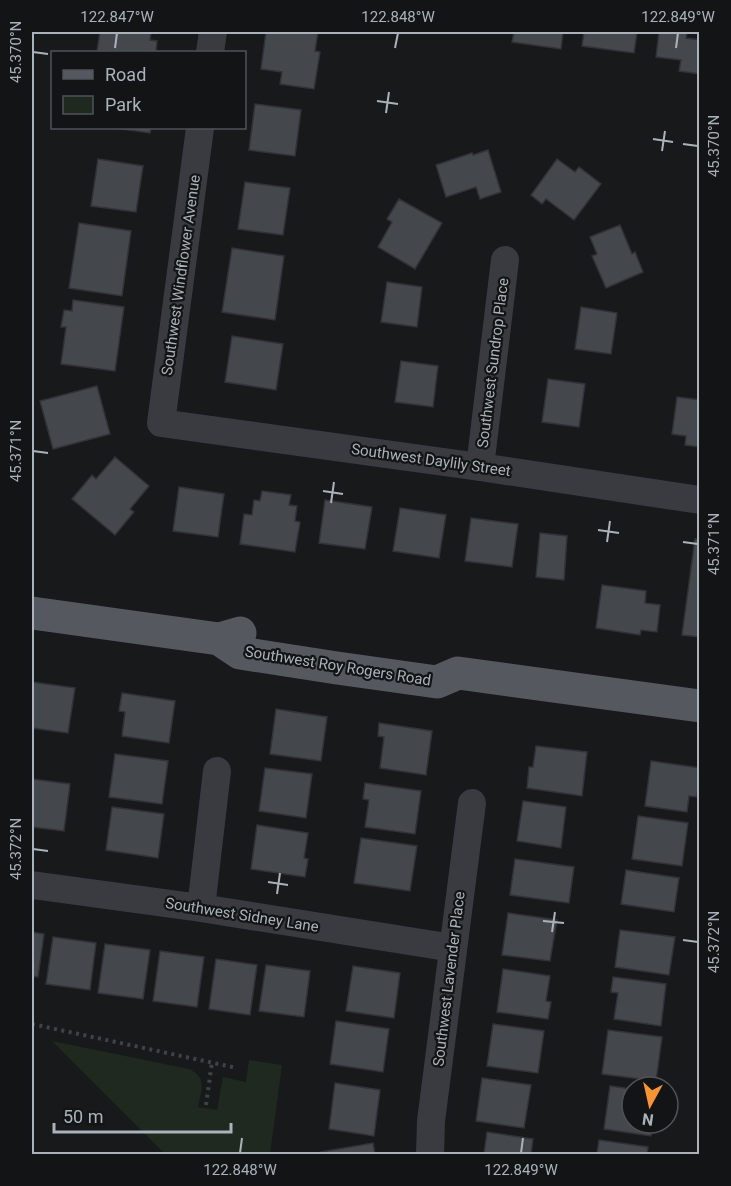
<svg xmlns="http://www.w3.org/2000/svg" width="731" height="1186" viewBox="0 0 731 1186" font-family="Roboto,sans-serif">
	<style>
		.green { fill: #202920 }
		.building { fill: #44474b; stroke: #323337; stroke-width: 1.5 }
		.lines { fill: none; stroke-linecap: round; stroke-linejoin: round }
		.path { stroke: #3f4347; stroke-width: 4; stroke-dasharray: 3 4.5; stroke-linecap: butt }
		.minor { stroke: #393b40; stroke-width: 28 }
		.major { stroke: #55595f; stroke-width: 33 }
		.ticks { fill: none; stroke: #aab2bb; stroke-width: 2 }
		.labels { text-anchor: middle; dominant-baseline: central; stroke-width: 4.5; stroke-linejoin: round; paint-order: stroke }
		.street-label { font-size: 15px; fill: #aab2bb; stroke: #131416 }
		.neatline { fill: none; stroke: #aab2bb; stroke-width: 2 }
		.ticks-label { font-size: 15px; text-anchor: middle; fill: #aab2bb }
	</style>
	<rect width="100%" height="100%" fill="#18191b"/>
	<path class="green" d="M52 1041 189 1069C208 1078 201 1090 198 1107L217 1110 223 1077 246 1082 249 1060 282 1065 270 1154H165Z"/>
	<path class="building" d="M100 32H162V33L151 32 150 40 157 41 156 52 97 51Z
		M266 32H318L315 51 320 52 314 89 280 84 282 72 261 69Z
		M514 32H563L561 49 512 42Z
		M584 32H637L634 53 582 46Z
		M659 32H687L686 38 700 40V74L679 71 681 60 656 57Z
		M255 104 301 110 295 156 249 150Z
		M114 128H151L150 133Z
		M488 150 501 192 480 199 476 187 446 197 436 165 472 153 473 155Z
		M98 159 143 166 136 212 91 206Z
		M557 159 575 172 579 167 601 184 574 220 546 199 542 204 531 195Z
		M245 182 290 188 283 235 238 229Z
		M399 199 442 223 415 269 378 247 392 222 387 219Z
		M79 223 131 231 122 296 69 288Z
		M620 225 632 254 635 252 643 272 606 288 592 256 597 254 590 237Z
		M232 248 284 256 275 320 222 312Z
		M387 282 422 287 417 327 381 322Z
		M73 300 124 307 115 371 61 364 66 327H61L64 310 72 311Z
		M581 307 617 313 611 354 575 349Z
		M232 336 283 344 276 390 225 382Z
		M401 361 438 366 433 407 395 402Z
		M548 379 585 384 579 427 542 422Z
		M97 386 110 434 53 449 40 401Z
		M677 397 700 400V447L685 445 686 436 672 434Z
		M115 457 149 486 130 509 134 512 115 535 72 499 92 475 96 479Z
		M179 487 224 494 218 537 173 531Z
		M262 491 291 495 289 505 297 506 295 521 300 522 295 552 240 544 244 514 252 515 254 500 260 501Z
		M325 500 372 507 365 549 319 543Z
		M400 508 446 515 439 558 393 551Z
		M471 518 518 524 512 567 465 561Z
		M540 533 567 536 564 580 536 577Z
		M695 539H700V637L682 635Z
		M602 585 646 591 645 603 660 605 657 632 641 630 640 635 596 628Z
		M32 682 75 688 68 733 32 728Z
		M122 693 175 701 169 743 122 736 125 712 119 711Z
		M276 709 327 717 321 761 270 754Z
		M379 723 432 731 426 775 380 768 384 737 378 736Z
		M536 746 587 752 582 796 527 788 529 767H533Z
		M115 754 168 761 162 804 109 797Z
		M651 761 700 768 697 797 689 796 687 812 645 806Z
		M265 768 312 774 306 818 259 811Z
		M32 779 70 784 64 831 32 827Z
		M365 783 421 791 415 834 365 827 369 800 363 799Z
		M523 801 566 807 561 848 517 841Z
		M112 807 164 814 158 858 106 850Z
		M638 816 688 823 682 866 632 859Z
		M257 825 308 833 304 858 308 859 305 877 251 869Z
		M361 838 417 846 410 891 354 883Z
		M515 859 574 867 569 903 510 895Z
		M626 870 679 878 674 912 621 904Z
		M508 913 557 920 550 961 502 955Z
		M620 930 675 937 669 975 615 967Z
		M32 932 44 934 38 977 32 976Z
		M53 937 96 943 90 990 46 984Z
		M105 944 150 950 143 999 98 993Z
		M160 951 204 957 197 1007 153 1001Z
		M216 959 257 965 250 1015 209 1009Z
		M266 965 310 971 304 1017 259 1011Z
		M353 966 400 973 394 1018 346 1011Z
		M503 969 550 976 546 1001 551 1002 548 1019 497 1012Z
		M613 977 666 984 661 1026 614 1019 618 993 611 992Z
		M336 1021 389 1029 383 1072 330 1064Z
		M493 1024 544 1031 538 1073 487 1066Z
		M608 1030 662 1037 656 1081 602 1074Z
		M482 1078 531 1085 524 1128 476 1121Z
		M335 1083 380 1090 374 1136 329 1129Z
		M610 1086 632 1089V1123H653L651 1136 604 1129Z
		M487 1132 533 1139 531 1154H484Z
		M599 1140 648 1147 647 1154H597Z
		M373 1143 375 1154H321V1152Z"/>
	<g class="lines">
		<path class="path" d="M32 1024 237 1068
			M206 1105 212 1062"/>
		<path class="minor" d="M210 52 213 32
			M200 128 161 423 480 467 700 500
			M480 467 505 260
			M32 885 201 908 453 948
			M201 908 217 771
			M430 1154 431 1121 472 803"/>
		<path class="major" d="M32 613 219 639 240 633
			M219 639 240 653 337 668 437 682 458 673 700 706"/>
	</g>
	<path class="ticks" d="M115 48 117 33M395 48 398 33M676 48 678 33M33 52 48 54M377 101 398 104M386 113 389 92M653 139 673 142M683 144 698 146M662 151 665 131M33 451 48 453M323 491 343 494M331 503 334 482M598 530 619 533M607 542 610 521M683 542 698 544M33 849 48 851M268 882 288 885M277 894 280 873M543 921 564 923M552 932 555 912M683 940 698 942M240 1153 242 1138M521 1153 523 1138"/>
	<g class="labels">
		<g class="street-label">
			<text transform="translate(181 275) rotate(-82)">Southwest Windflower Avenue</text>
			<text transform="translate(493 363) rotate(-83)">Southwest Sundrop Place</text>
			<text transform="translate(431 460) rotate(8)">Southwest Daylily Street</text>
			<text transform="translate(338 666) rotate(9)">Southwest Roy Rogers Road</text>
			<text transform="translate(242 915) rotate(9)">Southwest Sidney Lane</text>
			<text transform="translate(449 979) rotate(-83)">Southwest Lavender Place</text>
		</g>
	</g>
	<rect width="731" height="1186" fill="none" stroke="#131416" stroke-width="66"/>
	<rect x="51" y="51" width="195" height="78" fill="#131416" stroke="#4f5358" stroke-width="1.5"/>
	<rect x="63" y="70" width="30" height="9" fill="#55595f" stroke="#4f5358" stroke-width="1.5"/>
	<text x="105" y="81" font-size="18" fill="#aab2bb">Road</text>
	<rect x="63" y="96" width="30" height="18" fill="#202920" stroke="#4f5358" stroke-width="1.5"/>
	<text x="105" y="111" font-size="18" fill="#aab2bb">Park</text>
	<g transform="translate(650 1105) rotate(188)"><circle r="28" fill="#131416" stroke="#4f5358" stroke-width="1.5"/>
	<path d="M0-4.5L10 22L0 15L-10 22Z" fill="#f89433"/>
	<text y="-9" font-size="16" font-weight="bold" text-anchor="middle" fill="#aab2bb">N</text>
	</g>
	<path d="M54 1123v9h177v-9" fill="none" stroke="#aab2bb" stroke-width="3"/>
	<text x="63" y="1123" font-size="18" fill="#aab2bb" stroke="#131416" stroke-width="4.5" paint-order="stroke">50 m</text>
	<rect x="33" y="33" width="665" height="1120" class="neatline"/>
	<g class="ticks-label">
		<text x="117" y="22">122.847°W</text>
		<text x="398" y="22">122.848°W</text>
		<text x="678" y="22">122.849°W</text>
		<text transform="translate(16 52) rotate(-90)" y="5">45.370°N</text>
		<text transform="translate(714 146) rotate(-90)" y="5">45.370°N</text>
		<text transform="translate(16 451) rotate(-90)" y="5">45.371°N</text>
		<text transform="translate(714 544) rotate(-90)" y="5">45.371°N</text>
		<text transform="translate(16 849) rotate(-90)" y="5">45.372°N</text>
		<text transform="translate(714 942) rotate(-90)" y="5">45.372°N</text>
		<text x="240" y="1175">122.848°W</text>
		<text x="521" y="1175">122.849°W</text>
	</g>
</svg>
